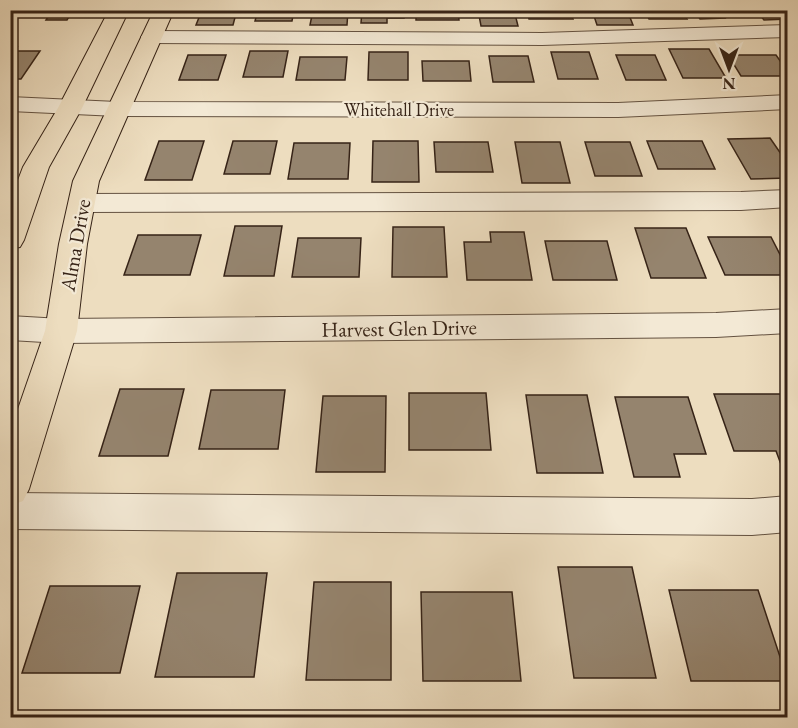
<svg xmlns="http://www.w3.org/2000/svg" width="798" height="728" viewBox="0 0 798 728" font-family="'EB Garamond',serif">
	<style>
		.building { fill: #95846e; stroke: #362317; stroke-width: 1.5 }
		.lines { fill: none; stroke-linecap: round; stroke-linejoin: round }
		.minor-casing { stroke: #645241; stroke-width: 2 }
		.major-casing { stroke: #362317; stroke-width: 2 }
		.minor { fill: #f3e9d5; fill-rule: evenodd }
		.major { fill: #edddbf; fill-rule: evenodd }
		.labels { text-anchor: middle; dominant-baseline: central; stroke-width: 4.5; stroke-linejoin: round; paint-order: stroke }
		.far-street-label { font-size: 18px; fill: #362317; stroke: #f3e9d5 }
		.street-label { font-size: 21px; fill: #362317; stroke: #f3e9d5 }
	</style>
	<rect width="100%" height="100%" fill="#edddbf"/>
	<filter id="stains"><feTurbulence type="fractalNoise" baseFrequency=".00333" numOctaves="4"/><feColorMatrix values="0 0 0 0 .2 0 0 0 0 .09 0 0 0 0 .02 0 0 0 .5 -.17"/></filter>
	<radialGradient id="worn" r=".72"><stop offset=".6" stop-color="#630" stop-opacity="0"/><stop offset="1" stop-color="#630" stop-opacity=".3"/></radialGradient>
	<path class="building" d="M52 10H73L67 20H46Z
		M202 10H237L233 25H196Z
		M258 10H294L292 21H255Z
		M313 10H348L347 25H310Z
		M362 10H404V18H387V23H361Z
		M416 10H458L459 20H416Z
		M478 10H514L518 26H481Z
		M527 10H570L573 19H529Z
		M592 10H627L633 25H597Z
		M644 10H682L687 19H649Z
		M694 10H736L739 13 722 14 725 18 700 19Z
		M756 10H788V19L764 20Z
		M10 47H17L14 51H40L21 79H10Z
		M669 49H709L726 78H683Z
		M250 51H288L283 77H243Z
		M369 52H408V80H368Z
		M551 52H589L598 79H558Z
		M188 55H226L218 80H179Z
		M616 55H655L666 80H626Z
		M728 55H776L788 72V76H741Z
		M489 56H528L534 82H493Z
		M300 57H347L345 80H296Z
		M422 61H469L471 81H423Z
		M770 138 788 164V178L751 179 728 139Z
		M159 141H204L192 180H145Z
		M233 141H277L270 174H224Z
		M373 141H418L419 182H372Z
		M647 141H702L715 169H658Z
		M434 142H488L493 172H436Z
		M515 142H560L570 183H522Z
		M585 142H630L642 176H595Z
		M294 143H350L348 179H288Z
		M235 226H282L274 276H224Z
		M393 227H444L447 277H392Z
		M635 228H686L706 278H651Z
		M490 232H524L532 280H467L464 242H491Z
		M138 235H201L190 275H124Z
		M708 237H771L788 270V275H725Z
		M298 238H361L359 277H292Z
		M545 241H607L617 280H553Z
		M120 389H184L168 456H99Z
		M211 390H285L278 449H199Z
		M409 393H486L491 450H409Z
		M714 394H788V467H782L776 451H734Z
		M526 395H587L603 473H537Z
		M323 396H386L385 472H316Z
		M615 397H688L706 454H674L680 477H634Z
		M558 567H632L656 678H574Z
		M177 573H267L254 677H155Z
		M314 582H391V680H306Z
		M50 586H140L120 673H22Z
		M669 590H758L788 681H691Z
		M421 592H512L521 681H423Z"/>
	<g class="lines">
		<g class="minor-casing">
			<path id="minor" d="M10 10H20L17 15 10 17Z
				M788 25V37L542 45 151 43 144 41 141 37 144 33 151 31 542 33Z
				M788 95V109L618 117 117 116 10 111V97L117 102 618 103Z
				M788 190V207L741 210 82 212 73 209 69 203 73 197 82 194 741 192Z
				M788 309V333L716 337 61 343 10 340V316L61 319 716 313Z
				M10 493 752 499 788 496V532L752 535 10 529Z"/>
		</g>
		<g class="major-casing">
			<path id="major" d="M109 10H129L82 108 49 167 24 240 20 247 10 249V201L23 167 58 108Z
				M154 10H174L99 181 87 244 77 331 29 489 23 501 10 506V432L45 331 59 244 73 181Z"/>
		</g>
		<use href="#minor" class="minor"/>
		<use href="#major" class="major"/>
	</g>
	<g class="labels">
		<g class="far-street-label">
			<text x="399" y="109">Whitehall Drive</text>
		</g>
		<g class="street-label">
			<text transform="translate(75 245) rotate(-80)">Alma Drive</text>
			<text transform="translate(399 328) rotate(-1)">Harvest Glen Drive</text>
		</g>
	</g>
	<rect width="798" height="728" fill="none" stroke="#edddbf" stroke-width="36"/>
	<rect x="12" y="12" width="774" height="704" fill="none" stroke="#362317" stroke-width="3"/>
	<rect x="18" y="18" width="762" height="692" fill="none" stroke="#362317" stroke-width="1.5"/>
	<g transform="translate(729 69) rotate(180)" stroke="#f3e9d5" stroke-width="4.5" paint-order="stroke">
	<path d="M0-4.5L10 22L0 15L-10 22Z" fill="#362317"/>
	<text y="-9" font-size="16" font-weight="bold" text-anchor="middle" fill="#362317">N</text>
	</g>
	<rect width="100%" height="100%" filter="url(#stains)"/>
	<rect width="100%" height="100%" fill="url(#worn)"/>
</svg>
